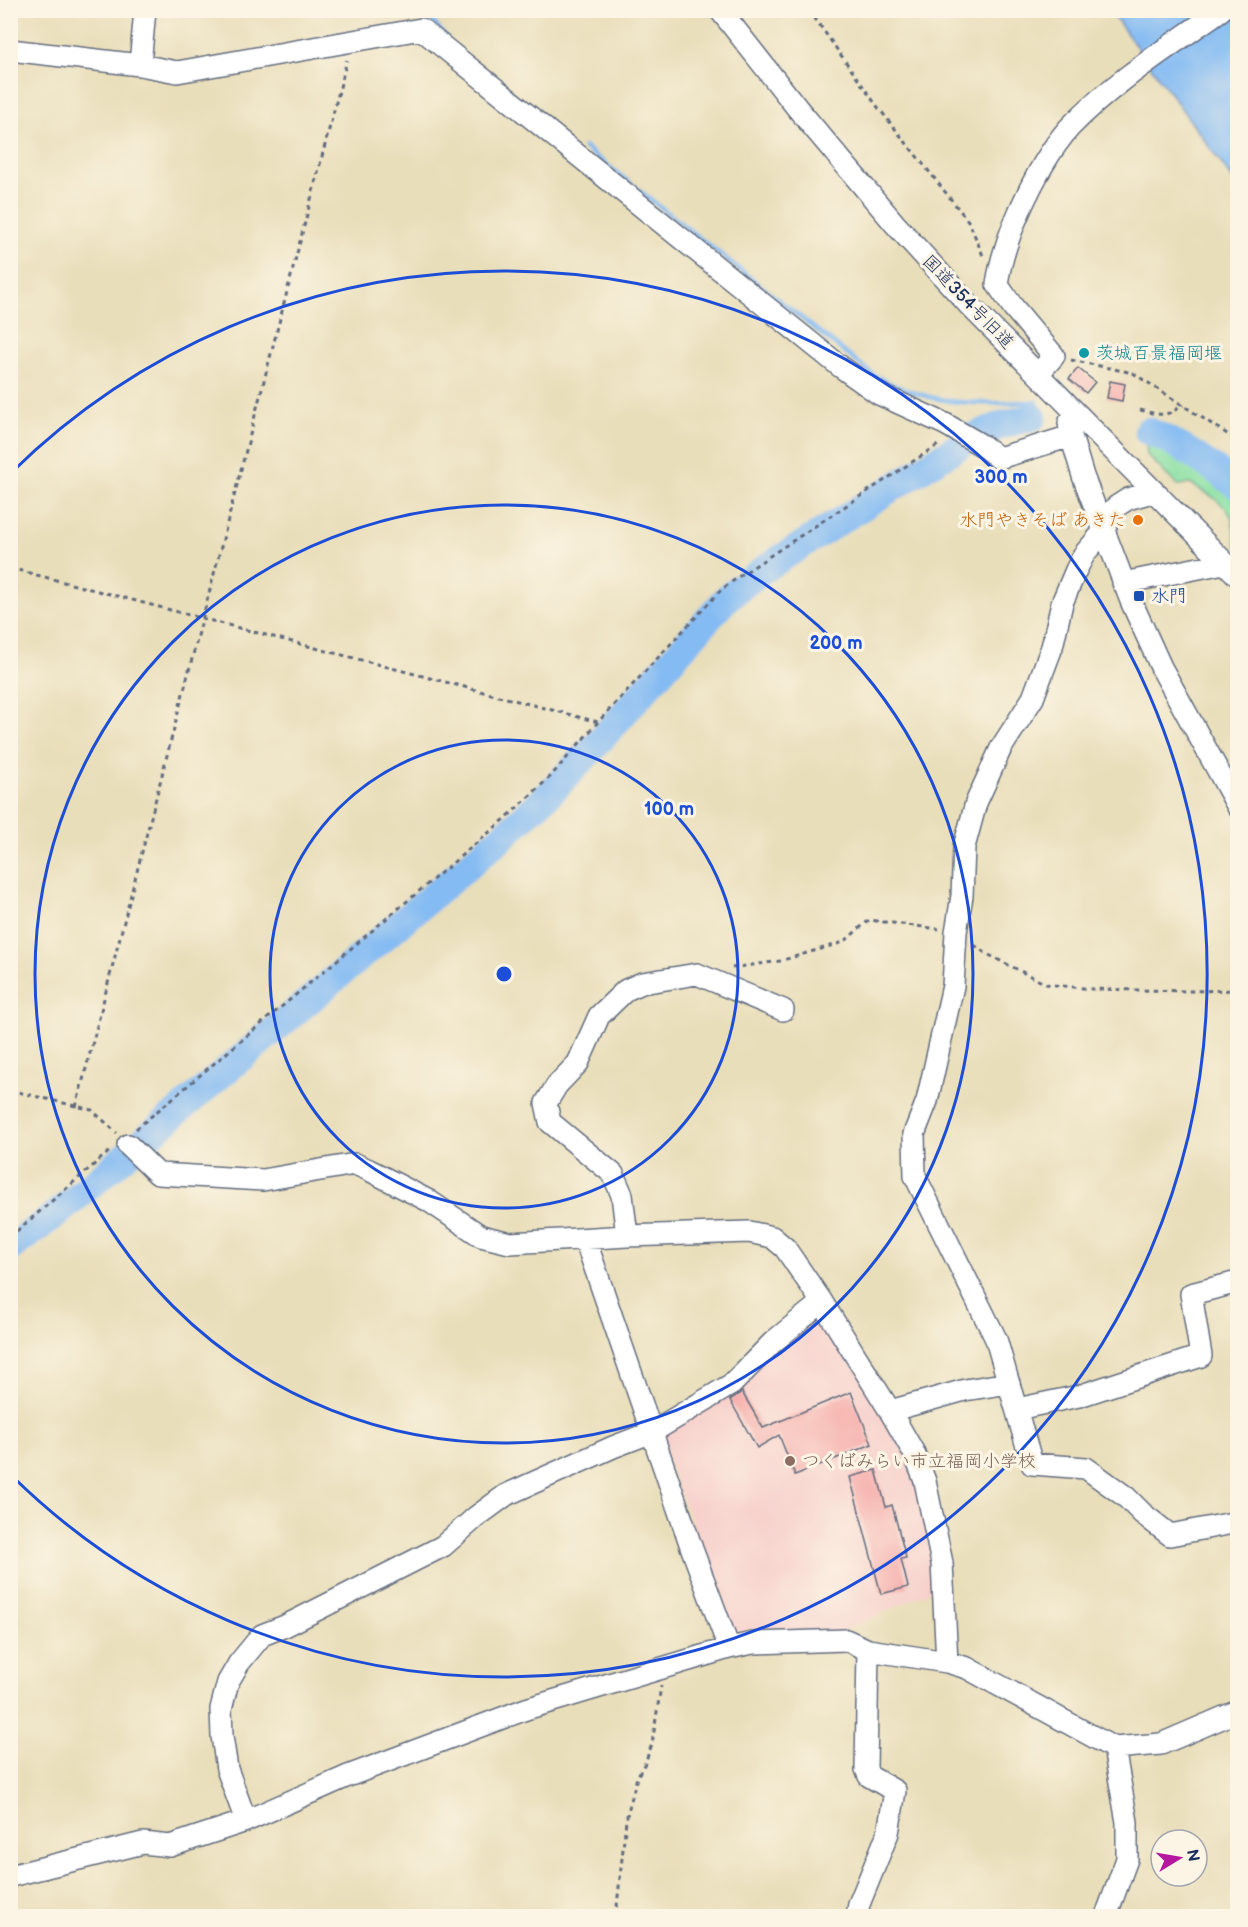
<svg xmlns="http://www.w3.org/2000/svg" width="1248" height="1927" viewBox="0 0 1248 1927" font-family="'Balsamiq Sans','Klee One',sans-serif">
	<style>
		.built { fill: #f7d0cc }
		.green { fill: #8ae0a4; stroke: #528881; stroke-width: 1.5 }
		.water { fill: #84bbf3; stroke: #5075a8; stroke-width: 1.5 }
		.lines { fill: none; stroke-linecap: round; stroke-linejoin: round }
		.stream { stroke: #84bbf3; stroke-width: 4.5 }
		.river { stroke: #84bbf3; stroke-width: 28 }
		.building { fill: #f5aaa9 }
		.minor-casing { stroke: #636c7e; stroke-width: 24 }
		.path { stroke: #636c7e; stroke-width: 3; stroke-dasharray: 4.5 4.5; stroke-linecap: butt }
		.minor { stroke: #fff; stroke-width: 21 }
		.ring { fill: none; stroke: #1d4ed8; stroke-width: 3 }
		.culture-dot { fill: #0f9aa8; stroke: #fcf5e5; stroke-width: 2 }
		.food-dot { fill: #e8710a; stroke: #fcf5e5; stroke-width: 2 }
		.transit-dot { fill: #1a4fb4; stroke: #fcf5e5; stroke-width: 2 }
		.education-dot { fill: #8d6e63; stroke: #fcf5e5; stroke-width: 2 }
		.labels { text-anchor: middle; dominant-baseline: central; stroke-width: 6; stroke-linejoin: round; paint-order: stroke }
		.street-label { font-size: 18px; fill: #1b2f5e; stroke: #fcf5e5 }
		.culture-label { font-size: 18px; fill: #0d838f; stroke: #fcf5e5; text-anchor: start }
		.food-label { font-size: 18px; fill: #c56008; stroke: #fcf5e5; text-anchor: end }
		.transit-label { font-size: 18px; fill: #164399; stroke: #fcf5e5; text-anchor: start }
		.education-label { font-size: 18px; fill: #785e54; stroke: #fcf5e5; text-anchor: start }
		.centre { fill: #1d4ed8; stroke: #fcf5e5; stroke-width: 3 }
		.ring-label { font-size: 18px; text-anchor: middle; font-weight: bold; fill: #1d4ed8; stroke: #fcf5e5; stroke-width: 6; stroke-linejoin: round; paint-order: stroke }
	</style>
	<rect width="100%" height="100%" fill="#fcf5e5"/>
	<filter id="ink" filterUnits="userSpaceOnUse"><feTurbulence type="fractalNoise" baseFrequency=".0167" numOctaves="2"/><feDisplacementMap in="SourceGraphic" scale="12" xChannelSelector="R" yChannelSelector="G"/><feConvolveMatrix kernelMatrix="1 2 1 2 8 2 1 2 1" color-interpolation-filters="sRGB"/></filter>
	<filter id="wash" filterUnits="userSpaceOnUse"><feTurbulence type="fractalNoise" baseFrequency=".008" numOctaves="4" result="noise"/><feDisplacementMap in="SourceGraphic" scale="24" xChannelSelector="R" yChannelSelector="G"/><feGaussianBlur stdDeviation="1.35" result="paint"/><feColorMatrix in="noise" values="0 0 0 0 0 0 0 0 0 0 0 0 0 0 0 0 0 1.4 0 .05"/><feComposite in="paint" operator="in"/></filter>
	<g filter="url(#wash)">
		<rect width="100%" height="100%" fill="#e9deba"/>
		<path class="built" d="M823 1314 920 1478 937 1585 933 1590 839 1633 736 1641 658 1434Z"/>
		<path class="green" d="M1150 422 1173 428 1237 471V547L1232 518 1227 509 1213 497 1191 484 1177 485 1147 455 1146 443Z"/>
		<path class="water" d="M1105 11H1237V185L1117 20Z"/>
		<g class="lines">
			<path class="stream" d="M423 10 446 37
				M584 147 875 376C934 407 973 404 1037 402"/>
			<path class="river" d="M1148 431C1181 444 1209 465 1238 486
				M10 1248 58 1213 501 838 550 793 593 748 727 598 761 571 976 435 1002 425 1033 417"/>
		</g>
		<g id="blocks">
			<path class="building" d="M1078 368 1095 382 1086 393 1069 379Z
				M1110 381 1125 384 1122 401 1107 398Z
				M742 1392 763 1428 851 1392 872 1444 795 1475 779 1435 757 1448 730 1400Z
				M876 1470 886 1507 892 1505 906 1558 901 1559 908 1587 881 1594 850 1477Z"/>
		</g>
	</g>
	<g filter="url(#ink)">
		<use href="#blocks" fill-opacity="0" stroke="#636c7e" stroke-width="1.5"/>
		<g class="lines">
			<g class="minor-casing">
				<path id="minor" d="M720 10 798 109 895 224 968 304 1238 576
					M10 50 140 65 177 72 421 29 841 367 879 394 945 424 983 446 999 458 1071 436
					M140 65 145 10
					M1038 374 1054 356 1013 307 997 284C1001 257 1009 235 1020 210 1033 181 1048 152 1069 128 1113 82 1169 47 1221 10
					M1069 423 1071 436 1083 476 1131 601 1161 667 1238 807
					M1152 492 1128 499 1117 506 1111 512 1104 531 1085 553 1076 570 1062 603 1052 647 1033 698 1001 748 976 803 964 847 962 896 956 932 953 986 927 1101 914 1134 915 1176 996 1339 1032 1464 1086 1468 1126 1497 1143 1514 1170 1535 1238 1522
					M1123 583 1224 563
					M128 1145 158 1174 263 1180 355 1164 369 1170 429 1201 481 1236 510 1243 627 1236 749 1232 772 1237 785 1248 822 1302 890 1411 914 1453 925 1481 942 1563 947 1662
					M627 1236 622 1195 613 1174 550 1122 546 1103 557 1085 578 1063 599 1016 626 990 642 983 697 974 783 1010
					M585 1239 692 1549 729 1648
					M1017 1409 1079 1396 1201 1356 1191 1294 1238 1282
					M890 1411 965 1390 1009 1383
					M246 1821 227 1769 222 1736 221 1709 228 1682 239 1663 262 1635 285 1626 443 1546 476 1517 506 1495 613 1447 652 1432 732 1384 773 1342 822 1302
					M10 1876 143 1843 170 1846 246 1821 348 1776 526 1709 729 1648 753 1643 846 1640 868 1650 947 1662 967 1668 1114 1748 1161 1744 1238 1711
					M857 1916 859 1904 888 1833 895 1791 869 1776 866 1769 868 1650
					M1106 1916 1127 1859V1822L1114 1748"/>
			</g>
			<path class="path" d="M809 10 877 106 969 222 984 258
				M13 33 16 10
				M1071 360 1133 373 1238 441
				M1140 410C1161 415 1165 418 1183 405
				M10 568 598 722
				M974 945 987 954 1046 984 1091 989 1190 991 1238 990
				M732 968 780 961 844 942 869 920 939 929
				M10 1090 92 1110 117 1133
				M76 1107 347 60
				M136 1129 505 819 550 777 598 722 721 590 741 575 941 443
				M10 1237 111 1150
				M616 1916 626 1820 637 1777 645 1763 652 1744 661 1686"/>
			<use href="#minor" class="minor"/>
		</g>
	</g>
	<g class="ring">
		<circle cx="504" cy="974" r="234"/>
		<circle cx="504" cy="974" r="469"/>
		<path d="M11 473A703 703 0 1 1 11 1475"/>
	</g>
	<circle class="culture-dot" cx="1084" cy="353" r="6"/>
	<circle class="food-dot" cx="1138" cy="520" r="6"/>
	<rect class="transit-dot" x="1133" y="590" width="12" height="12" rx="3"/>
	<circle class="education-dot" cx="790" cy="1461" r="6"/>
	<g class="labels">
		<g class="street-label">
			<text transform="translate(968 302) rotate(46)">国道354号旧道</text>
		</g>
		<g class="culture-label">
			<text x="1096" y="353">茨城百景福岡堰</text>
		</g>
		<g class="food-label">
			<text x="1126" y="520">水門やきそば あきた</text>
		</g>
		<g class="transit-label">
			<text x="1151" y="596">水門</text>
		</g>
		<g class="education-label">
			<text x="802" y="1461">つくばみらい市立福岡小学校</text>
		</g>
	</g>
	<circle cx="504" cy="974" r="9" class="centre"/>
	<g class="ring-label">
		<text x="1001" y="483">300 m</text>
		<text x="836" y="649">200 m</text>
		<text x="669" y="815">100 m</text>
	</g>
	<rect width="1248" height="1927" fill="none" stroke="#fcf5e5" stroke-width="36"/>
	<g transform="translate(1179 1858) rotate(79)"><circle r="28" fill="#fcf5e5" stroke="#a2a6af" stroke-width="1.5"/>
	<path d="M0-4.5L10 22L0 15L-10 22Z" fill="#b5179e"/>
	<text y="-9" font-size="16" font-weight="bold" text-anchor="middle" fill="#1b2f5e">N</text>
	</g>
</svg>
